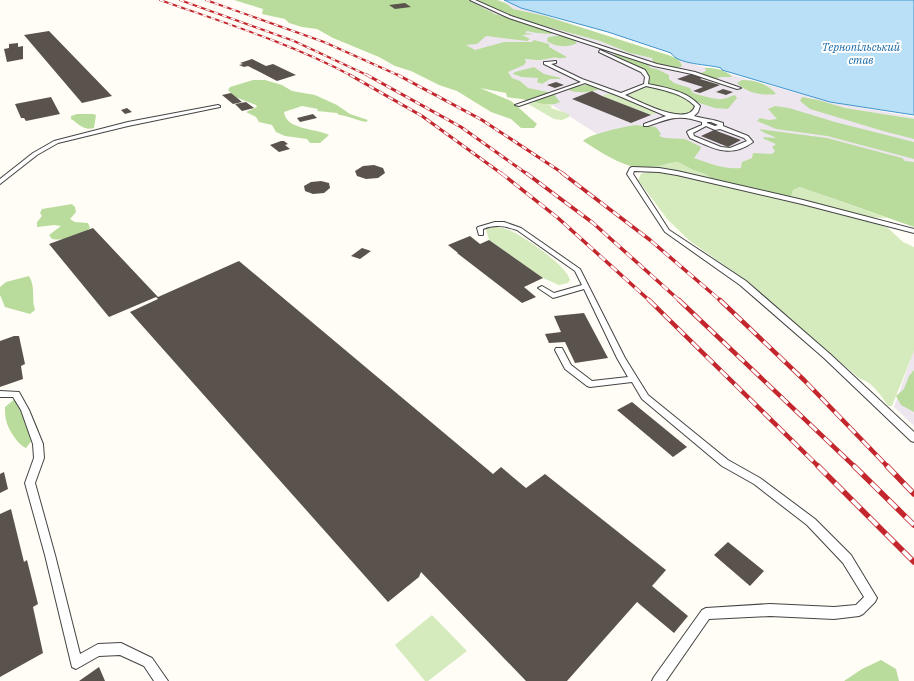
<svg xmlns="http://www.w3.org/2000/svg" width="914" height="681" viewBox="0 0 914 681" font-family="'IBM Plex Serif',serif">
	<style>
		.industrial { fill: #eee6ef }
		.green { fill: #d5ebbd }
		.forest { fill: #b9dc9c }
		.water { fill: #b9e0f7; stroke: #3f96cf }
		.building { fill: #5a524d }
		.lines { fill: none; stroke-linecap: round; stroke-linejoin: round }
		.service-casing { stroke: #444; stroke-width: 2 }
		.service { fill: #fff; fill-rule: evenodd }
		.rail-far4-casing { stroke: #c4262e; stroke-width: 2 }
		.rail-far3-casing { stroke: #c4262e; stroke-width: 3 }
		.rail-far2-casing { stroke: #c4262e; stroke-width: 3.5 }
		.rail-far1-casing { stroke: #c4262e; stroke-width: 4.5 }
		.rail-casing { stroke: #c4262e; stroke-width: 5.5 }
		.rail-far4 { stroke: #fff; stroke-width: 1.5; stroke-dasharray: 4.5; stroke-linecap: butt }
		.rail-far3 { stroke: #fff; stroke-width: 2; stroke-dasharray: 5.5; stroke-linecap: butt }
		.rail-far2 { stroke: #fff; stroke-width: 2.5; stroke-dasharray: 8; stroke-linecap: butt }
		.rail-far1 { stroke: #fff; stroke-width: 3; stroke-dasharray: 10; stroke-linecap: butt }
		.rail { stroke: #fff; stroke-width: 4; stroke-dasharray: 12; stroke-linecap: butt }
		.labels { text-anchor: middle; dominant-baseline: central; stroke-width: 4; stroke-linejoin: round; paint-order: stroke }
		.far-water-label { font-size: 11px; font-style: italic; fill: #1768a6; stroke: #fff }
	</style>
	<rect width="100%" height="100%" fill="#fffdf5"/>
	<path class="industrial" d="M435 0H499L689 63 830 102 914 117V217L689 164 622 150 496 69 376 21Z
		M914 350V426L894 407Z"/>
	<path class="green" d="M645 87H650L686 98 696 106V109C677 122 653 107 634 99L628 95Z
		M609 93 658 112 651 115 602 96Z
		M535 102 552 106 551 108 569 114V117L562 120 554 119 528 104Z
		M678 162 693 170 705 174 717 182 663 169 650 167Z
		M646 172H665L785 200 875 223 888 228 903 242 914 247V351L892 406H888C881 396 873 382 860 379L741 277 690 241 668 220 638 180 641 174Z
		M800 187 887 218 867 217 791 197 793 190Z
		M491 226C499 227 506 228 513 232 526 238 567 266 570 280L568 283 559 285 543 278 489 240 486 229Z
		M432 615 467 651 428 681H425L395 645Z"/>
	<path class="forest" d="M234 0H468L495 14 554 31 551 34 537 33 527 31 525 33 534 34 522 35 530 39 527 41 486 36 477 44 466 45 475 50 504 42H532L534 40 549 44V47L567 57C560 60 556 56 551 58 538 61 538 60 525 59L526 62 524 65 508 72 512 78 520 81 528 88 553 93 560 102C548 108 538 102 526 100 520 98 514 99 507 97L506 93 480 88 511 101 537 124 534 128H521L511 119 491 112 457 91 439 85 411 71 395 66 379 57 333 38 317 29 302 27 289 23 285 19 262 14 263 9Z
		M478 0H497L507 4 513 9 545 16 668 55 678 59 682 65 681 67C671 68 663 66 653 62L652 58 630 53 600 41 534 23C513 20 496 10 478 0Z
		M555 36C563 36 572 36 577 43 568 48 555 47 547 41L548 37Z
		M616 54 647 64 651 68 657 69 669 75V79L674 83 690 88 693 93C698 95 718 100 722 99 726 99 730 96 735 95L737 98 728 109 715 108 649 87 647 83V75L638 71 630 63 618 61 610 56Z
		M534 67 544 74 561 78 560 79H550L542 84 537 82 538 78 522 77 513 74 515 72Z
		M705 68C712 67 729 71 732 77H721L715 79 699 74 706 71Z
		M253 80H265L282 85 292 91 315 95 337 105 350 114 368 120 366 122C356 120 349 116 339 115L337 113 317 111 318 109 302 106 284 112C286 130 315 128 329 135L320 143H310L307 139 285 136 276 132 272 125 259 122 256 117 246 112 257 107 256 105 235 97 228 90 230 87Z
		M742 80C754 80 769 84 776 94 762 96 747 93 737 83Z
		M589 82 600 84V89C592 92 577 94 569 90L571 87 586 85Z
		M802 97 818 100 845 108 914 119V139L883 131 810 109 800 101Z
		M775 106 789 108 835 122 914 142V159L827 136 776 129 757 121 760 118 769 120 777 119 768 109Z
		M77 114H93L96 115 94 128C84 131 79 124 71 119V116Z
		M635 125 656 127 661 134 659 136 665 138 685 139 701 147 700 150 694 158C709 163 724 170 741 168L742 162 752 158 753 153 772 154 775 151 772 147 776 144 764 139 763 137 776 138C770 134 764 134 759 129L827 138 902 158 905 161 914 162V227L800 187 793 190 791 197 717 182 705 174 693 170 678 162C669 163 660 166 651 167 626 171 603 153 583 141 589 134 624 127 635 125Z
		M72 204 75 207 76 212 70 219 75 222 88 223 90 228C79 237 66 241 52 239L49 235 61 226 54 225 37 227V222L42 216 40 213 42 209Z
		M29 276C36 287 31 299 35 310L30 314 5 307 0 295V287L6 282Z
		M914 370V412L901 405 896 396 904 389 909 376Z
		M20 397 30 410 39 431 26 448C18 445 8 429 6 420 5 416 5 411 5 407L16 398Z
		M881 660 896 669 899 681H844L862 669Z"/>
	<path class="water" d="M504 0H914V115L830 102 722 70 721 68C708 64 678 65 671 53L608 32 521 8Z"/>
	<path class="building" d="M405 3 411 7 395 9 389 5Z
		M49 31 112 96 82 103 24 35Z
		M18 43V47L23 46V59L7 62 4 49 9 48V44Z
		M252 59 266 66 273 64 296 75 277 81 248 66 244 67 239 65 243 64 240 63Z
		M691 74 702 78 700 79 720 85 700 93 693 91 703 87 677 79Z
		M556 82 564 85 555 88 547 85Z
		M723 89 733 92 726 95 716 92Z
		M592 91 602 96 651 115 631 123 572 99Z
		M231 93 242 102 233 104 222 95Z
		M51 97 60 114 26 121 24 118H21L15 104Z
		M246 102 254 108 242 111 235 104Z
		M127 108 132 112 125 114 121 110Z
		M313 114 317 118 300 122 297 118Z
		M714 130 741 140 728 147 701 136Z
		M281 141H284L288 144 285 145 290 149 279 152 270 145Z
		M374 165 383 168 385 173 378 178 366 179 357 176 355 171 363 166Z
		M321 181 329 183 330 188 324 193 313 194 305 191 304 186 311 182Z
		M93 228 158 297 239 261 493 474 501 467 526 488 545 474 666 570 652 586 688 616 674 633 637 602 567 681H526L421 572 419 577 388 602 130 312 158 299 156 297 109 317 49 244Z
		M470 236 480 244 489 240 543 278 524 287 536 297 522 303 457 253H458L448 245Z
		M362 248 371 251 360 259 351 256Z
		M584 313 608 358 575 363 565 342 549 343 545 334 561 332 554 316Z
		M14 336H19L25 364 21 366 23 379 0 387V341Z
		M632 402 687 447 673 457 617 410Z
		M4 472 8 489 0 493V474Z
		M11 509 24 562 27 560 38 604 33 607 43 653 0 677V514Z
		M728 542 764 571 750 586 714 555Z
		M99 667 105 681H79Z"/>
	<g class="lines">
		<g class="service-casing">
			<path id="service" d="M470 0H475L511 16 657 64 695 72 741 88 737 89 692 74 654 66 509 18Z
				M600 50 645 70 649 77 648 84C667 88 687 91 700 106L698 112 694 116C704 119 713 119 723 123V126L748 136 753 142C730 159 713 148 690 138L687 132 688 131 702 125V122C679 114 670 118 648 126H644V124L666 116 619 96 585 83 519 106 515 105 581 82 544 64V62H546L556 61V63L551 64 582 79 621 93 644 84 645 77 641 72 599 52ZM646 86C664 90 682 93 695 106 688 128 639 101 625 95ZM707 122H711L718 125 715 126 707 123ZM706 126 715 130 720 129 744 138 747 141 730 148 721 147 694 136 693 133Z
				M218 105 220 106V107L128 126 58 143 37 155 0 184V179L33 153 54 141 128 122Z
				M632 167 659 168 677 171 803 200 914 229V233L802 204 677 175 659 172 634 171 633 174 669 230 746 281 830 354 914 432V442L911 441 824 358 740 285 665 232 627 174 630 168Z
				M495 222H504L521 228 580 269 625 358 648 395 728 460 760 478 815 519 851 555 877 598 875 602 863 614 859 616 834 619 770 616 709 619 666 681H652L654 677 702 610 706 608 770 604 834 607 856 605 864 597 843 563 807 525 754 484 722 466 642 399 632 382 590 387 587 386 565 369 555 350 556 348H562L571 365 592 381 628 377 617 358 584 289 553 298 538 288 542 286 554 293 582 285 575 271 517 230C505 226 495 224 483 229V235H479L477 228 478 227Z
				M0 391 19 392 29 410 43 444 44 458 35 483 55 555 80 654 98 644 121 643 152 658 168 681H154L144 666 120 655 99 656 76 669 72 667 45 555 25 483 34 458 33 444 21 410 13 397H0Z"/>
		</g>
		<use href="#service" class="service"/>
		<g class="rail-far4-casing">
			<path id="rail-far4" d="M160 0C225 23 292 44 352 76
				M180 0 294 41 369 76
				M206 0 324 42 400 76"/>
		</g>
		<g class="rail-far3-casing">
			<path id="rail-far3" d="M350 75 422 116 502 174
				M367 75 461 127 527 174
				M398 75 482 120 564 174"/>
		</g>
		<g class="rail-far2-casing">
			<path id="rail-far2" d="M501 173 558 218 650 301
				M526 173 593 223 680 301
				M562 173 650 240 721 301"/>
		</g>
		<g class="rail-far1-casing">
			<path id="rail-far1" d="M649 300 819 467
				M679 300 855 467
				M720 300 804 380 888 467"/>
		</g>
		<g class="rail-casing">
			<path id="rail" d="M818 466 914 562
				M854 466 914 525
				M887 466 914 494"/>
		</g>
		<use href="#rail-far4" class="rail-far4"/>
		<use href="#rail-far3" class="rail-far3"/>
		<use href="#rail-far2" class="rail-far2"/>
		<use href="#rail-far1" class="rail-far1"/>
		<use href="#rail" class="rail"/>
	</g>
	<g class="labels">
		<g class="far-water-label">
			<text x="861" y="47">Тернопільський<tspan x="861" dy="13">став</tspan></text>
		</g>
	</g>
</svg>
